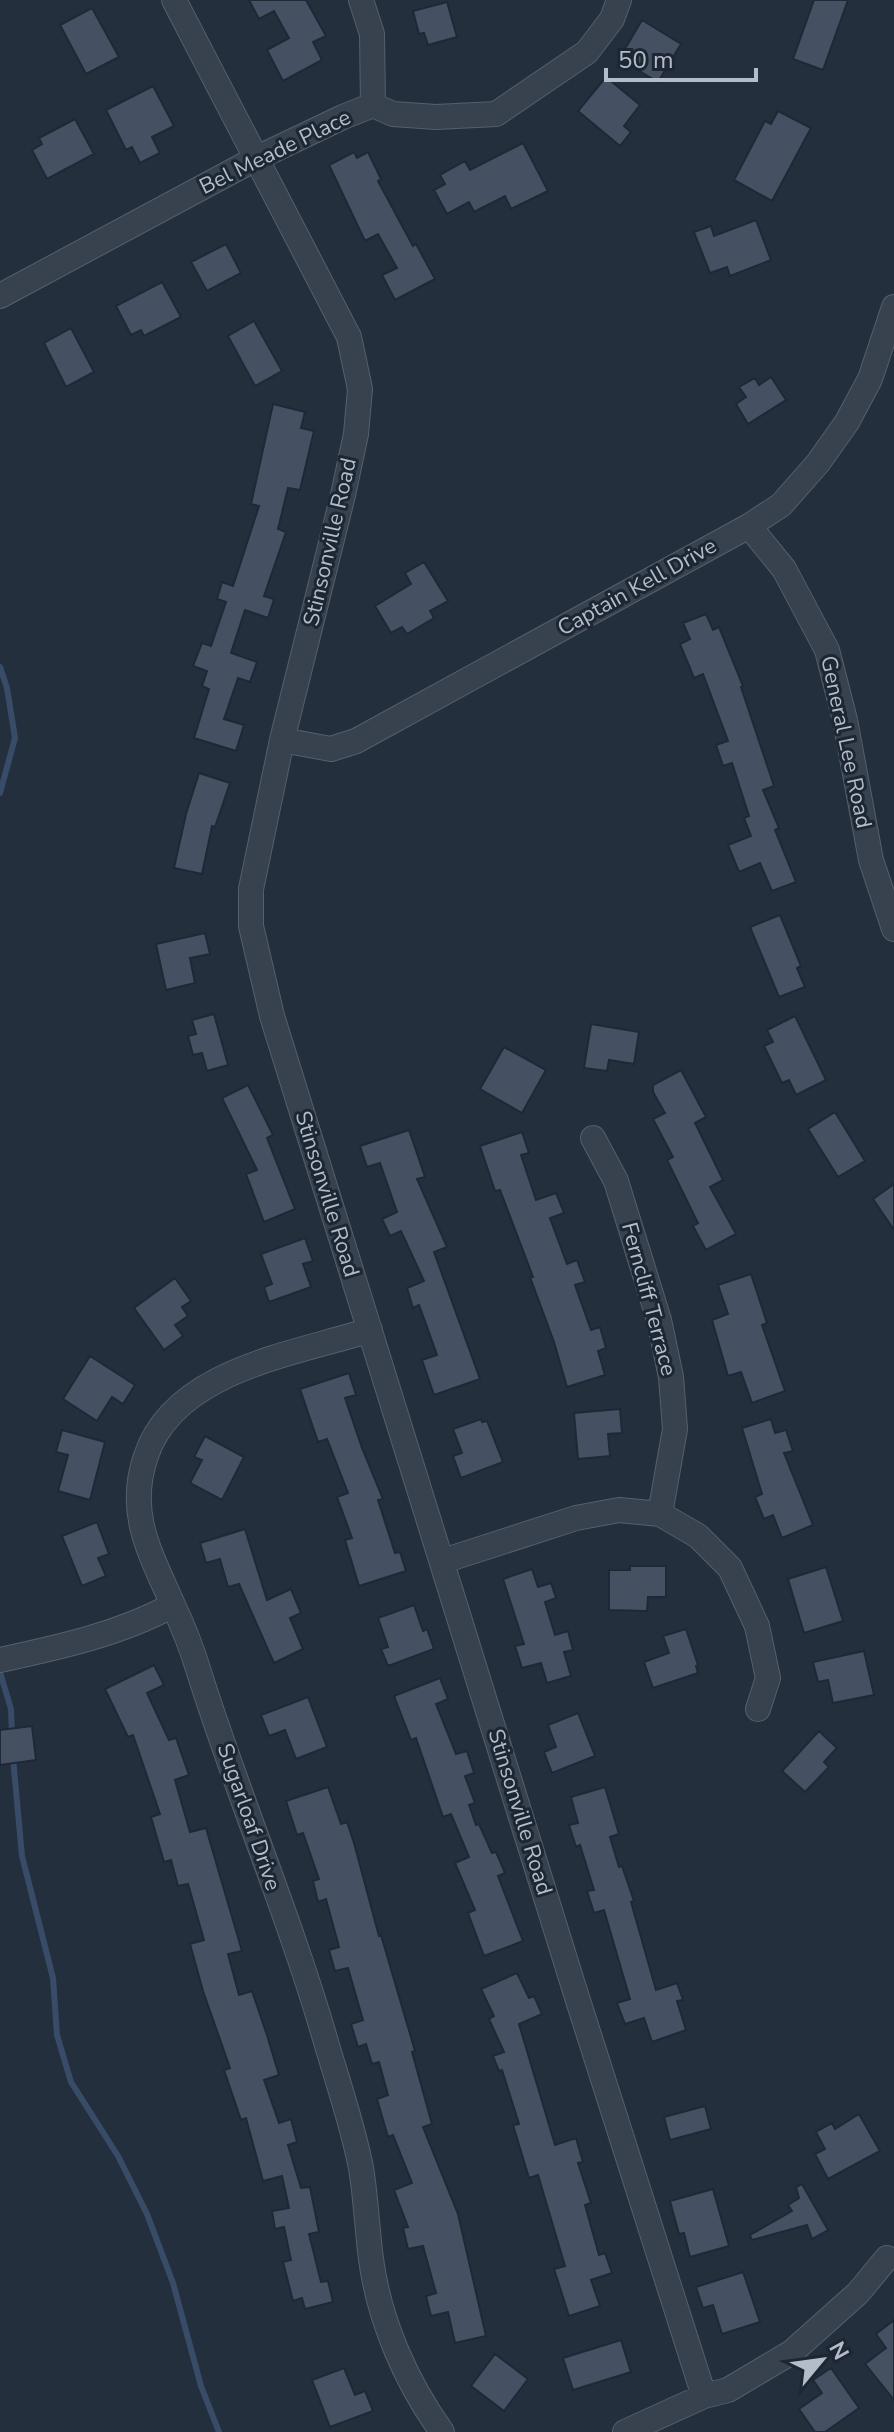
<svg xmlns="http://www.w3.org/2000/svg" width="894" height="2432" viewBox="0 0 894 2432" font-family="'Nunito Sans',sans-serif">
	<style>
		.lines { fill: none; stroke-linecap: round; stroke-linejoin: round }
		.stream { stroke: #394c67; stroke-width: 6 }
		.building { fill: #455162; stroke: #1f2835; stroke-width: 2 }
		.minor-casing { stroke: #565f6c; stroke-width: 26 }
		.minor { stroke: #38414e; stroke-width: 24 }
		.labels { text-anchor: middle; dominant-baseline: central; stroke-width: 6; stroke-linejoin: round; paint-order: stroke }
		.street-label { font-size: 22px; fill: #b4bcc9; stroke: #1d2633 }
	</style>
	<rect width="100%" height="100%" fill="#242f3e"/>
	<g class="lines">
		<path class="stream" d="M0 667 7 688 15 738 0 793
			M0 1672 11 1709 12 1735
			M13 1758 22 1856 53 1978 57 2035 71 2082 118 2156 147 2214 173 2283 201 2386 219 2432"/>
	</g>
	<path class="building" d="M249 0H306L326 36 313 42 322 60 283 81 267 50 289 38 274 11 259 19Z
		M814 0H848L823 70 793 59Z
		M447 2 457 37 428 45 424 33 419 34 413 11Z
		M92 8 119 57 86 74 60 25Z
		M642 20 681 44 658 82 619 59Z
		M606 77 640 105 624 126 631 132 620 146 578 111Z
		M153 86 174 126 152 137 160 153 140 163 132 147 126 150 106 110Z
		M778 111 811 128 772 201 734 180 765 121 771 124Z
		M75 119 94 154 47 179 32 150 42 144 39 138Z
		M523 143 548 191 511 209 505 196 474 212 469 202 447 214 434 190 445 184 440 175 465 161 470 170Z
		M354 152 357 158 368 152 381 179 378 181 413 246 416 244 435 279 395 300 382 275 397 268 378 234 365 241 329 165Z
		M756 220 771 260 730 276 727 267 710 273 694 232 711 226 714 236Z
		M226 244 241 273 207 291 191 262Z
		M162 282 181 317 144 336 141 330 131 335 116 306Z
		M254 321 282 371 255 386 228 336Z
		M71 328 94 372 66 387 44 343Z
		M771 377 786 400 748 424 736 404 746 397 739 387 755 378 759 385Z
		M273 404 305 412 301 428 314 431 300 490 288 488 278 529 286 532 264 596 274 599 268 618 245 610 231 653 257 662 250 682 238 678 224 719 244 725 236 751 194 738 209 689 202 686 207 671 193 666 202 643 211 646 226 602 217 599 222 582 233 586 259 506 251 504Z
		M424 562 448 601 430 611 434 618 407 634 402 627 391 633 375 606 411 584 405 573Z
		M706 614 713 630 719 627 743 686 741 687 774 786 763 790 779 828 775 830 796 882 772 891 760 863 739 872 728 845 751 836 744 818 749 816 732 763 723 766 716 745 728 741 703 674 694 678 680 644 690 639 683 623Z
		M199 773 230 783 215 827 212 826 202 874 174 868 186 814Z
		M780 915 801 966 797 968 805 987 779 997 750 927Z
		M205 933 210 954 190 958 195 983 166 990 156 944Z
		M214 1014 228 1065 207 1071 202 1053 193 1055 188 1036 196 1034 192 1020Z
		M795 1016 826 1080 796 1095 789 1080 782 1083 764 1046 773 1042 767 1030Z
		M591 1024 639 1032 634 1064 609 1060 607 1071 584 1068Z
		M504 1047 546 1070 522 1113 480 1089Z
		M681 1070 706 1117 695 1123 723 1180 710 1187 736 1234 706 1250 693 1226 698 1223 667 1160 673 1157 653 1119 665 1113 653 1092V1085Z
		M248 1085 273 1135 267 1138 295 1209 264 1222 246 1174 257 1170 222 1098Z
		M835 1112 865 1161 838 1177 808 1129Z
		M409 1130 425 1177 417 1179 447 1247 434 1252 480 1379 434 1395 422 1360 437 1355 419 1305 413 1308 407 1288 424 1281 401 1231 390 1236 382 1219 397 1212 380 1163 367 1167 360 1146Z
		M522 1132 529 1153 521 1155 536 1200 556 1193 564 1213 550 1218 567 1264 577 1260 585 1282 575 1285 591 1330 600 1327 606 1348 598 1351 605 1375 567 1387 554 1342 530 1277H533L500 1190 495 1191 480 1146Z
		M894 1184V1230L873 1199Z
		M305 1238 313 1261 303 1264 311 1287 269 1302 264 1287 272 1284 261 1254Z
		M751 1274 767 1323 762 1325 785 1391 752 1403 741 1372 728 1376 712 1320 728 1314 718 1285Z
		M175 1278 191 1301 182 1307 188 1316 175 1325 183 1336 164 1350 134 1308Z
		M90 1356 135 1385 123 1404 112 1397 97 1421 63 1399Z
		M349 1373 356 1395 345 1398 362 1448 383 1499 378 1500 395 1553 400 1552 406 1571 359 1586 345 1540 352 1538 337 1497 348 1493 327 1439 318 1442 300 1389Z
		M620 1409 622 1433 608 1434 610 1456 578 1459 574 1413Z
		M481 1419 482 1422 487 1421 503 1462 461 1478 453 1456 462 1453 453 1429Z
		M771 1419 775 1433 786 1430 793 1451 784 1453 813 1525 782 1538 773 1515 764 1519 755 1497 762 1494 742 1428Z
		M62 1430 105 1442 90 1500 58 1491 68 1455 56 1452Z
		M205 1436 244 1457 222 1500 190 1483 202 1460 194 1457Z
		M97 1522 109 1554 98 1558 106 1576 82 1586 62 1536Z
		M245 1529 267 1600 291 1589 301 1613 290 1618 303 1649 274 1663 239 1584 228 1587 220 1559 206 1563 200 1543Z
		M630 1566H666V1597H648L647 1611 609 1610V1570H630Z
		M826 1567 843 1621 804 1633 788 1579Z
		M532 1569 538 1587 551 1583 556 1598 545 1602 555 1635 568 1631 573 1650 564 1652 571 1676 547 1683 541 1663 522 1668 515 1646 524 1644 503 1579Z
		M414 1605 423 1631 427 1629 434 1649 388 1666 381 1649 388 1647 378 1618Z
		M686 1629 698 1665 696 1666 698 1673 653 1688 644 1662 669 1653 663 1636Z
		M864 1651 874 1695 833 1703 828 1680 818 1682 813 1662Z
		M154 1665 164 1685 147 1693 169 1740 176 1738 189 1775 175 1780 190 1832 206 1828 242 1951 228 1954 239 1995 252 1991 267 2035 279 2075 264 2080 279 2123 291 2119 297 2142 288 2145 301 2188 310 2187 319 2232 309 2234 321 2282 328 2281 333 2302 305 2309 302 2298 293 2301 283 2262 291 2260 284 2227 275 2229 272 2211 289 2208 282 2176 263 2181 246 2118 241 2120 224 2070 230 2068 203 1991 190 1944 204 1940 188 1884 178 1886 171 1860 164 1862 151 1817 160 1814 133 1735 128 1737 105 1689Z
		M440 1678 448 1699 436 1704 456 1754 467 1751 474 1773 465 1776 475 1803 469 1805 476 1825 479 1824 492 1853 496 1852 505 1873 498 1876 523 1941 484 1956 468 1913 475 1910 455 1863 469 1857 451 1814 443 1817 416 1738 411 1740 394 1696Z
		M308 1697 327 1747 296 1759 285 1730 269 1736 261 1715Z
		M578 1713 595 1756 552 1773 544 1752 556 1747 548 1725Z
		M32 1726 36 1760 0 1765V1730Z
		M819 1731 837 1748 824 1762 829 1767 805 1792 782 1771Z
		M328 1787 341 1824 347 1822 354 1843 379 1936 381 1935 415 2051 412 2052 432 2124 423 2127 458 2214 486 2336 455 2343 448 2312 431 2316 426 2296 436 2293 423 2246 408 2249 403 2228 408 2227 394 2190 412 2183 393 2135 388 2137 377 2099 388 2095 379 2062 372 2064 366 2044 358 2047 351 2024 363 2020 348 1968 335 1971 329 1950 339 1947 326 1899 318 1902 313 1881 319 1879 303 1833 297 1835 286 1801Z
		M605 1787 619 1834 610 1837 619 1867 622 1866 634 1901 631 1902 656 1990 677 1983 683 2000 677 2001 686 2030 652 2042 644 2018 625 2024 617 2003 630 1999 604 1910 594 1913 587 1891 594 1890 580 1845 576 1847 569 1825 578 1823 571 1797Z
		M517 1973 529 1998 534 1996 542 2014 519 2024 555 2145 576 2138 583 2162 578 2163 591 2203 585 2205 599 2255 605 2253 612 2273 591 2280 600 2306 569 2316 554 2269 565 2266 538 2175 529 2178 513 2125 519 2124 502 2070 499 2071 493 2056 504 2052 489 2019 494 2016 481 1989Z
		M705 2106 711 2129 670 2140 664 2117Z
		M859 2114 880 2151 828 2179 815 2154 825 2149 816 2132 832 2123 835 2129Z
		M802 2184 828 2230 812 2239 807 2225 752 2240 750 2235 792 2211 788 2205 799 2198 796 2187Z
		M713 2189 729 2246 690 2257 684 2233 679 2234 670 2201Z
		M743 2272 760 2322 722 2334 713 2305 703 2308 696 2287Z
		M894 2320V2400L865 2364 886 2348 876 2334Z
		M621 2340 631 2372 573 2390 563 2358Z
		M495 2354 528 2379 504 2411 471 2386Z
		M344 2368 355 2395 365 2391 373 2411 330 2427 312 2380Z
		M831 2368 859 2408 825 2432H815L799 2409 822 2393 813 2380Z"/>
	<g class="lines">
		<g class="minor-casing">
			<path id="minor" d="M174 0 349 337 360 389 356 434 343 495 282 740 251 889V926L272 1016 575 1991 704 2396
				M361 0 372 34 373 105
				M0 296 255 159 343 117 373 105 393 114 436 117 496 114 587 52 612 19 619 0
				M749 526 784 569 827 650 845 720 871 860 894 929
				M282 740 331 749 356 741 749 526 781 505 818 463 847 422 870 379 894 307
				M593 1138 616 1181 659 1320 671 1377 675 1429 660 1514
				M370 1330C295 1354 174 1370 146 1456 126 1514 151 1554 173 1605 183 1626 192 1649 199 1672 238 1796 290 1917 326 2042 338 2083 353 2126 361 2168 366 2198 367 2229 371 2259 379 2320 406 2382 442 2432
				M443 1561 576 1518 619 1510 660 1514 698 1536 730 1568 757 1626 768 1678 758 1709
				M0 1660C60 1647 120 1634 173 1605
				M625 2432 704 2396 728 2390 792 2352 858 2293 887 2258"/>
		</g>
		<use href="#minor" class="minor"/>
	</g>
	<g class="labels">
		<g class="street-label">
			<text transform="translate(275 152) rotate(-26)">Bel Meade Place</text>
			<text transform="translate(330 542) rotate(-77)">Stinsonville Road</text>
			<text transform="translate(637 587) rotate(-29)">Captain Kell Drive</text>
			<text transform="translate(846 742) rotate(78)">General Lee Road</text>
			<text transform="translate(327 1194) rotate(73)">Stinsonville Road</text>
			<text transform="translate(649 1299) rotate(75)">Ferncliff Terrace</text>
			<text transform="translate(520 1812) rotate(73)">Stinsonville Road</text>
			<text transform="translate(249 1817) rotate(71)">Sugarloaf Drive</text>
		</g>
	</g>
	<g transform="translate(822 2360) rotate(61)" stroke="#1d2633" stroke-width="6" paint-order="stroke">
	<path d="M0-6L14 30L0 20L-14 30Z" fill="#b4bcc9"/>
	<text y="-12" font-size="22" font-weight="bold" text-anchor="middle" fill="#b4bcc9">N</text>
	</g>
	<path d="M606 68v12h150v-12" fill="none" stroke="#b4bcc9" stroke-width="4"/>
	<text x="618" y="68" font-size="24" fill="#b4bcc9" stroke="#1d2633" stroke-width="6" paint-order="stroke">50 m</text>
</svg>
